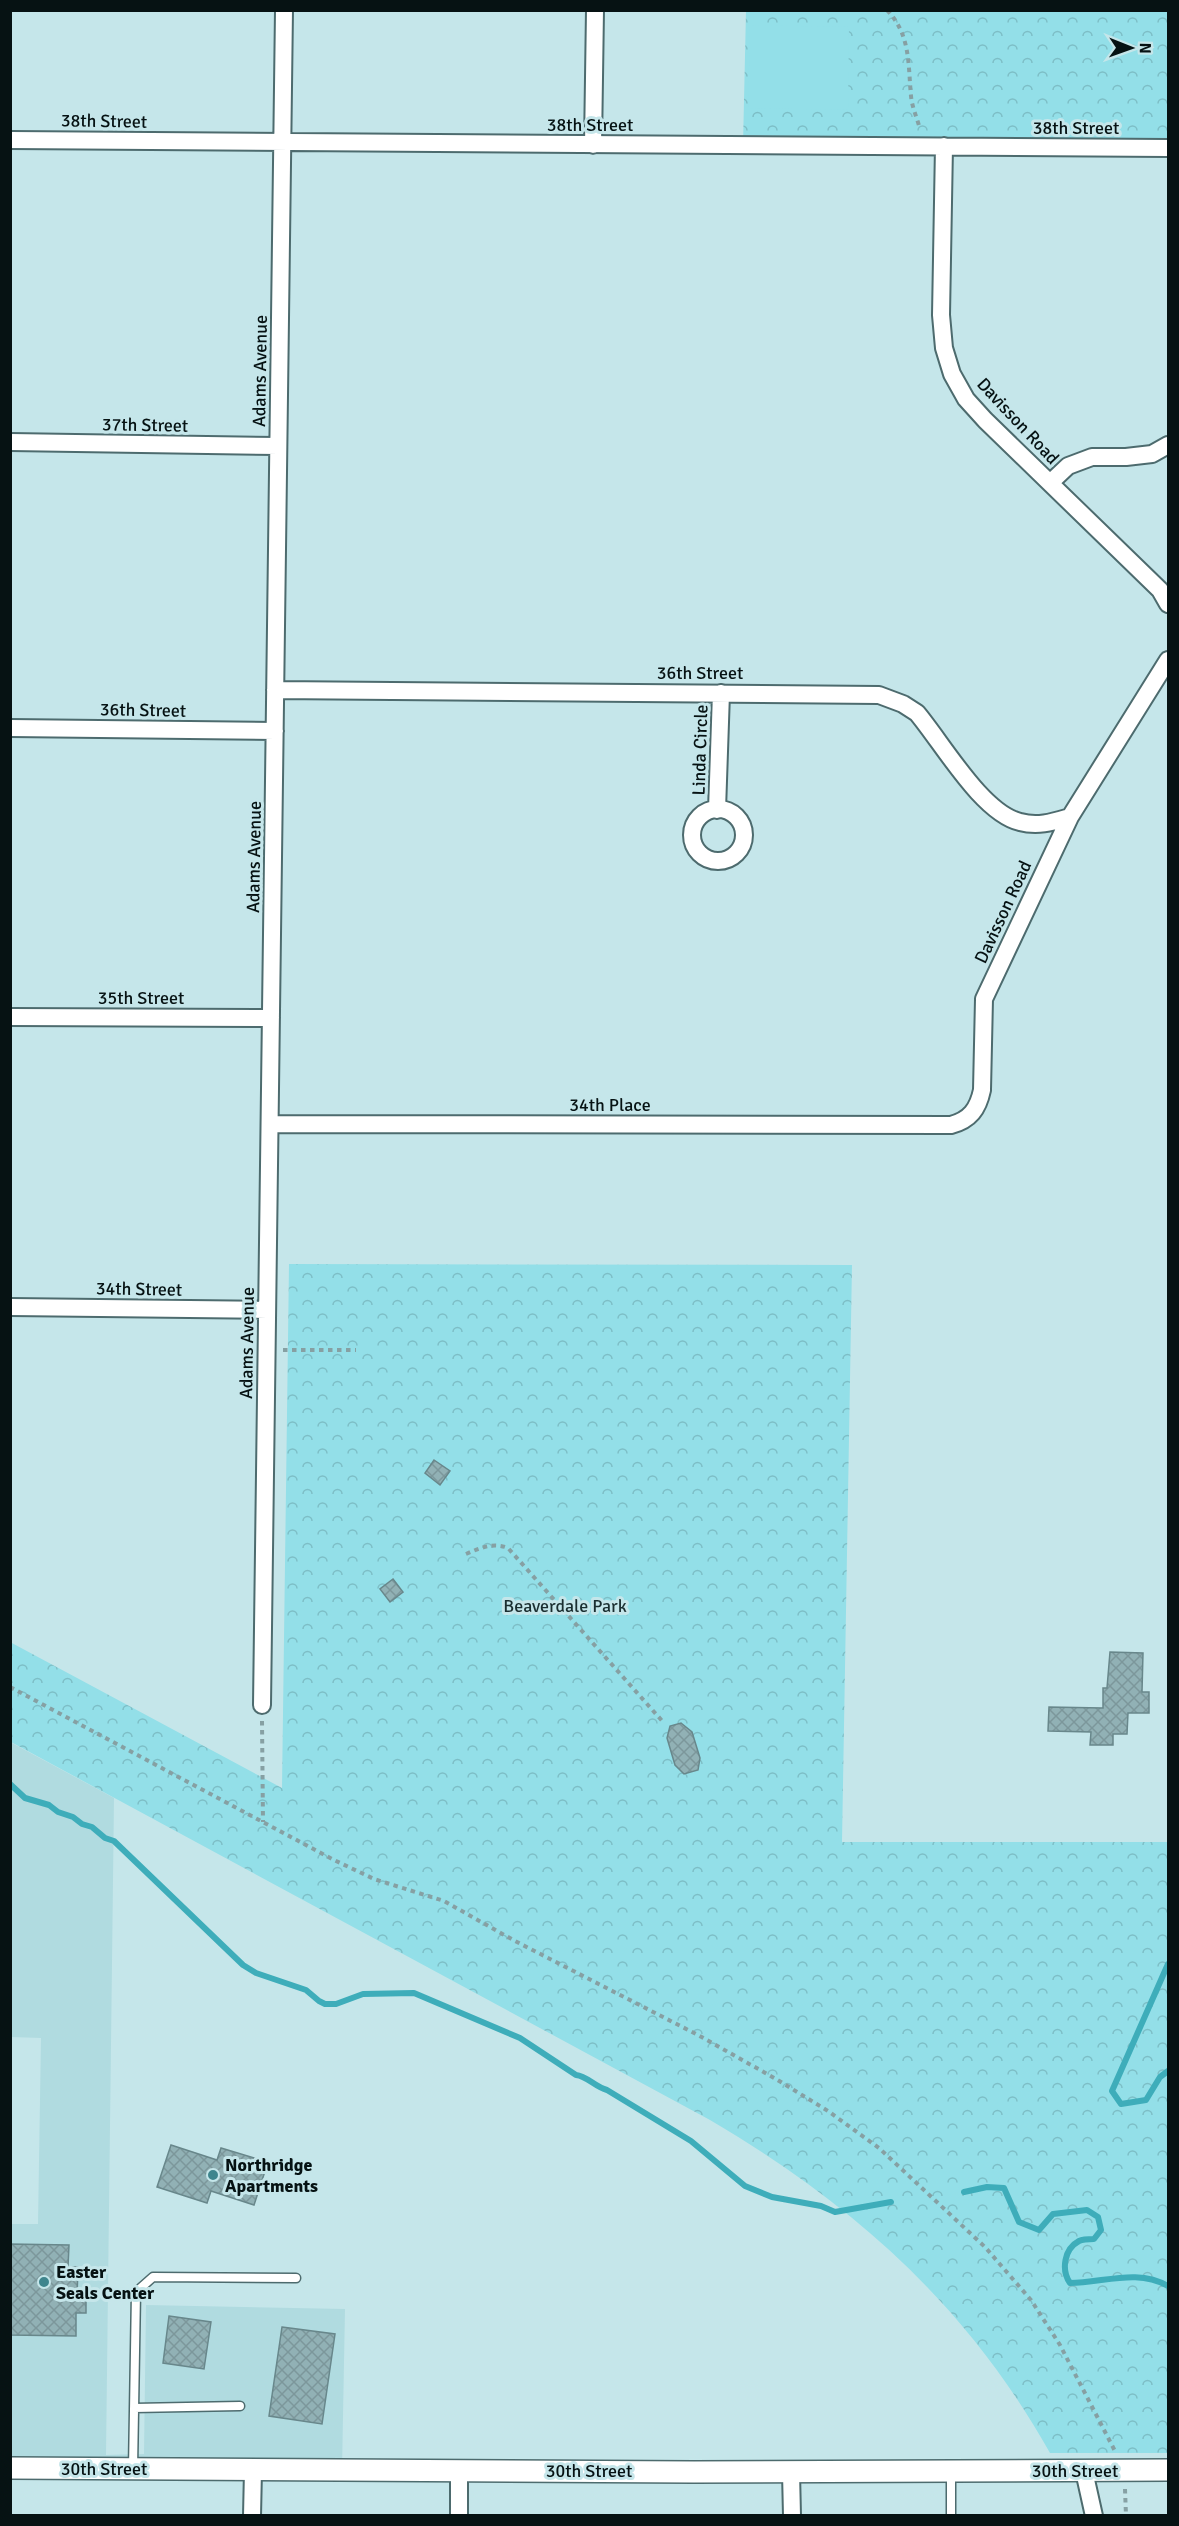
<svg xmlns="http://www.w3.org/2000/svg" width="1179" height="2526" viewBox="0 0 1179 2526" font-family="Signika,sans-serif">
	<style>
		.built { fill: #b0dbe0 }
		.forest { fill: url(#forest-crowns) }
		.garden { fill: #93dfe8 }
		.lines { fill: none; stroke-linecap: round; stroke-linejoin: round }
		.stream { stroke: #3eadba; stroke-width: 6 }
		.building { fill: url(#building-cross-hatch); stroke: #68878b; stroke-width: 1.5 }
		.service-casing { stroke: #4d6b6e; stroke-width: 11 }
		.minor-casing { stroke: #4d6b6e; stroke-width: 20 }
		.tertiary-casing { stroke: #4d6b6e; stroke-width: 24 }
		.path { stroke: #86a0a3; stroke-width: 4; stroke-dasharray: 4.5 4.5; stroke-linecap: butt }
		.service { stroke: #fff; stroke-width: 8 }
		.minor { stroke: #fff; stroke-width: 16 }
		.tertiary { stroke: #fff; stroke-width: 21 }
		.poi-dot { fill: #3e858d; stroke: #c5e6ea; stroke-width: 2 }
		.labels { text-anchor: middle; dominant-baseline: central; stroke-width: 6; stroke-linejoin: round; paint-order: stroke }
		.street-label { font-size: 18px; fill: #061213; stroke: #c5e6ea }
		.park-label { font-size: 18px; fill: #1a2e30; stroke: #c5e6ea }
		.poi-label { font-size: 18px; font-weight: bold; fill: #061213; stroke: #c5e6ea; text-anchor: start }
	</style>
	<defs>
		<pattern id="forest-crowns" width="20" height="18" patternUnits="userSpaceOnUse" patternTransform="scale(1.5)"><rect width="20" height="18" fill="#93dfe8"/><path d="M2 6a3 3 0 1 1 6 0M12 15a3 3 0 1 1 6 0" fill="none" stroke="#7dbec6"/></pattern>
		<pattern id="building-cross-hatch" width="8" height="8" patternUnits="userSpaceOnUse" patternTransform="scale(1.5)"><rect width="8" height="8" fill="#91b1b5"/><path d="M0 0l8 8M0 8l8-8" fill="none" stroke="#7c979b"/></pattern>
	</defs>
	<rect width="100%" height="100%" fill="#c5e6ea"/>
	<path class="built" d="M10 1742 114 1798 106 2455 144 2454 146 2305 345 2309 342 2470 11 2468V2224H38L41 2038 11 2037Z"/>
	<path class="forest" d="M746 11H1168V148L743 145Z
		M289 1264 852 1265 842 1842H1168V2453H1050C967 2305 854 2205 710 2120L11 1742 10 1642 282 1788Z"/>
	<path class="garden" d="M750 25 849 27 848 110 748 108Z"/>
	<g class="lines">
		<path class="stream" d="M10 1784 25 1798 49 1805 58 1812 73 1817 82 1824 92 1827 105 1838 114 1841 243 1965 256 1973 306 1990 319 2001 325 2004H336L363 1994 414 1993 520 2038 576 2075C587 2076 595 2087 607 2090L691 2141 745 2186 772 2197 821 2206 835 2212 891 2202
			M1168 1964 1112 2091 1121 2104 1146 2100 1160 2077 1168 2071
			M964 2192 987 2187 1004 2188 1019 2222 1039 2230 1053 2214 1087 2210 1098 2217 1101 2230 1094 2239C1090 2239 1083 2239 1079 2241 1064 2249 1061 2270 1070 2283 1103 2283 1137 2268 1168 2286"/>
	</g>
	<path class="building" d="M434 1460 450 1471 440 1485 425 1473Z
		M393 1579 403 1592 390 1602 380 1589Z
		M1110 1652 1143 1653 1142 1692H1149V1713H1128L1127 1734H1113V1745H1090L1091 1732 1048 1731 1049 1707 1103 1708V1688H1107Z
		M681 1723 692 1732 700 1758 698 1770 684 1774 675 1765 667 1738 670 1726Z
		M171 2145 217 2160 221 2148 268 2162 254 2205 211 2191 207 2203 157 2187Z
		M10 2244 69 2245 68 2267H78L77 2297H86V2313H76V2336L10 2335Z
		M169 2316 211 2322 204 2369 163 2363Z
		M282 2327 335 2334 322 2424 269 2416Z"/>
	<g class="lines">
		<g class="service-casing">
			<path id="service" d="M134 2408 240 2406
				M133 2469 136 2292 153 2277 296 2278
				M951 2516V2472"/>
		</g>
		<g class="minor-casing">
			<path id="minor" d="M10 140 1168 148
				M593 145 595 10
				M944 146 941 315 944 348 952 374 966 399 985 420 1160 590 1168 604
				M10 442 278 446
				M1050 483 1068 466 1092 457H1126L1152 454 1168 445
				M275 690 879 695 903 704 917 713C943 744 982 813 1020 822 1038 827 1053 822 1070 817
				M10 728 275 731
				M692 835a26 26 0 1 1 52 0a26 26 0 1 1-52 0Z
				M717 810 721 693
				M10 1017 271 1018
				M270 1124 951 1125C970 1120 978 1109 982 1090L984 999 1070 817 1168 660
				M10 1307 267 1310
				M262 1705 284 10
				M1084 2471 1094 2516
				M791 2472 792 2516
				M252 2516 253 2470
				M459 2516V2471"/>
		</g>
		<g class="tertiary-casing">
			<path id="tertiary" d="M10 2468 694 2472 1168 2470"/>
		</g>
		<path class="path" d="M887 10C911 35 908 65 911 96 912 107 917 118 920 129
			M283 1350H356
			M466 1554C480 1548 493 1542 508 1548L664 1723
			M10 1687 334 1860 374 1879 444 1901 515 1941 698 2035 776 2079 828 2111 879 2148 985 2247 1031 2300 1060 2345 1116 2453
			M262 1721 263 1822
			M1125 2489 1126 2516"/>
		<use href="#service" class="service"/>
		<use href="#minor" class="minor"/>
		<use href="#tertiary" class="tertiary"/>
	</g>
	<g class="poi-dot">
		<circle cx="213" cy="2175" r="6"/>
		<circle cx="44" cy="2282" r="6"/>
	</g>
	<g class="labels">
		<g class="street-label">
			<text transform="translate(104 121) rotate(1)">38th Street</text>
			<text x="590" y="125">38th Street</text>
			<text x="1076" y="128">38th Street</text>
			<text transform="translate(260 371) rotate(-89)">Adams Avenue</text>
			<text transform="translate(1018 421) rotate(47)">Davisson Road</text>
			<text transform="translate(145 425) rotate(1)">37th Street</text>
			<text x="700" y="673">36th Street</text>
			<text transform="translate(143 710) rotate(1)">36th Street</text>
			<text transform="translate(700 750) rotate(-88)">Linda Circle</text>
			<text transform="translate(254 857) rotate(-89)">Adams Avenue</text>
			<text transform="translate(1003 912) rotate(-65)">Davisson Road</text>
			<text x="141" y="998">35th Street</text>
			<text x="610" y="1105">34th Place</text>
			<text transform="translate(139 1289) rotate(1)">34th Street</text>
			<text transform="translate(247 1343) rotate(-89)">Adams Avenue</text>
			<text x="104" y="2469">30th Street</text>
			<text x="589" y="2471">30th Street</text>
			<text x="1075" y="2471">30th Street</text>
		</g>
		<g class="park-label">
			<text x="565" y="1606">Beaverdale Park</text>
		</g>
		<g class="poi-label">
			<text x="225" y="2165">Northridge<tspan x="225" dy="21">Apartments</tspan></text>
			<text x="56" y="2272">Easter<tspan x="56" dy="21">Seals Center</tspan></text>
		</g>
	</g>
	<rect width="1179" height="2526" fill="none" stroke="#061213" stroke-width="24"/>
	<g transform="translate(1131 48) rotate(91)" stroke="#c5e6ea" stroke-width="4.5" paint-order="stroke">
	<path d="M0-4.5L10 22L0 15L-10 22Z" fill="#061213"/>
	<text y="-9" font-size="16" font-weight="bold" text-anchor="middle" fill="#061213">N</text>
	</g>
</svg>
